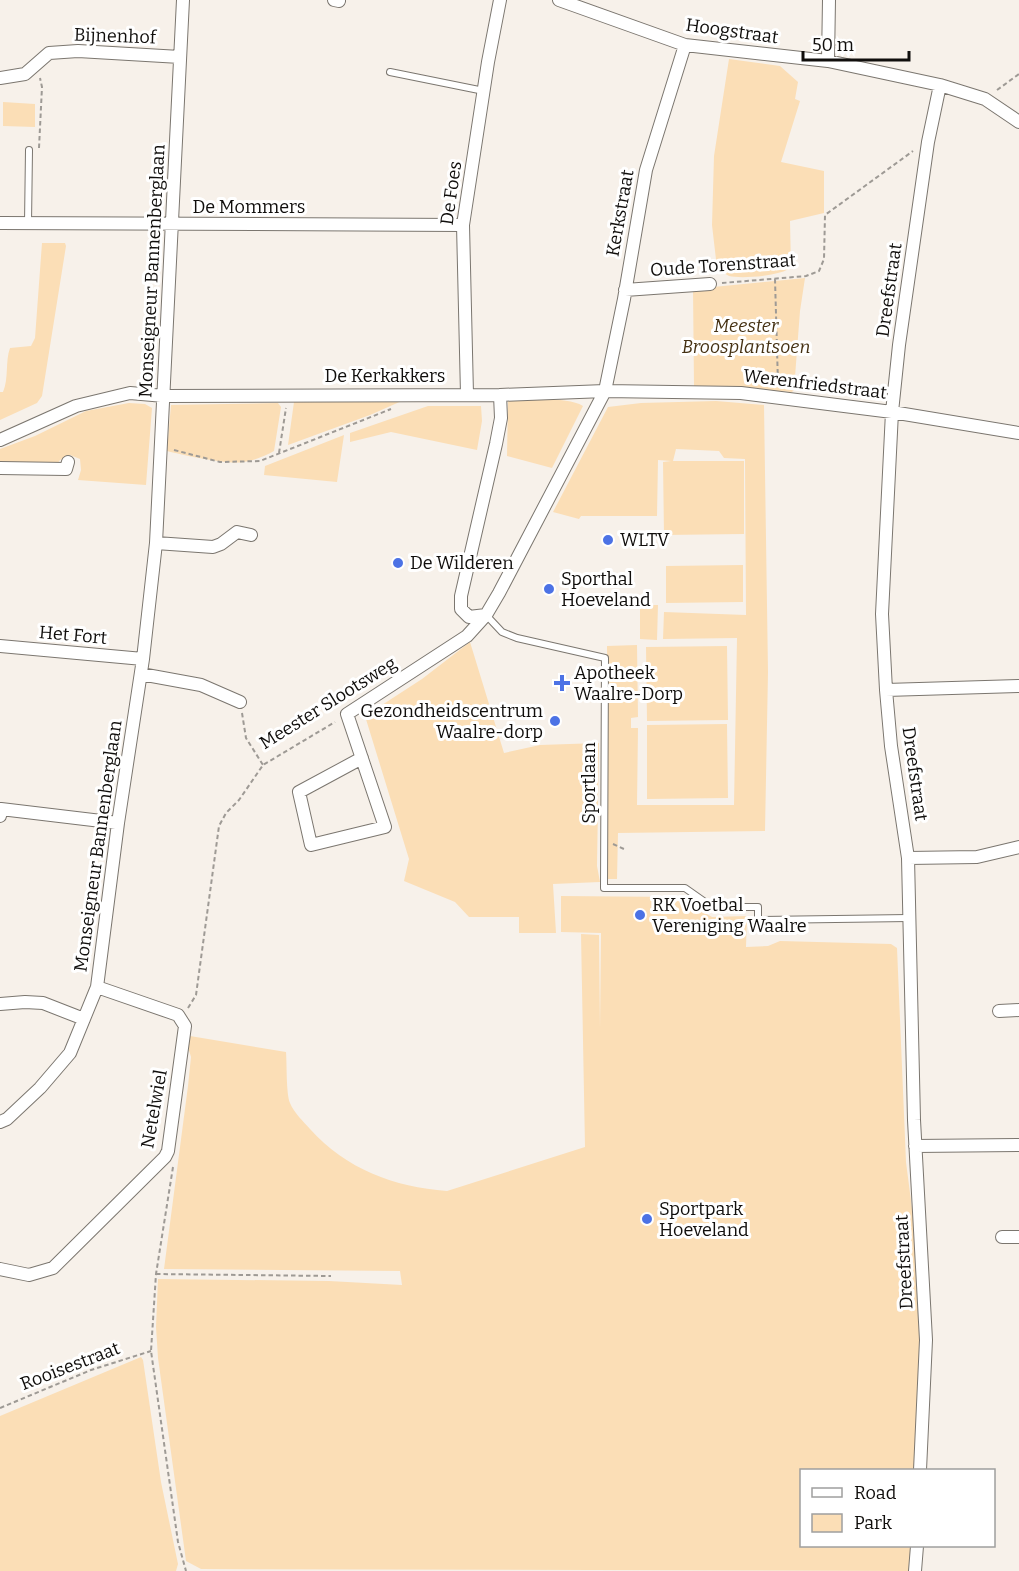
<svg xmlns="http://www.w3.org/2000/svg" width="1019" height="1571" viewBox="0 0 1019 1571" font-family="Bitter,serif">
	<style>
		.green { fill: #fbdeb6 }
		.lines { fill: none; stroke-linecap: round; stroke-linejoin: round }
		.lane-casing { stroke: #7b766f; stroke-width: 8 }
		.street-casing { stroke: #7b766f; stroke-width: 14 }
		.path { stroke: #9e9a95; stroke-width: 2; stroke-dasharray: 4.5 3; stroke-linecap: butt }
		.lane { stroke: #fff; stroke-width: 6 }
		.street { stroke: #fff; stroke-width: 12 }
		.poi-dot { fill: #4c72e5; stroke: #fff; stroke-width: 2 }
		.labels { text-anchor: middle; dominant-baseline: central; stroke-width: 6; stroke-linejoin: round; paint-order: stroke }
		.street-label { font-size: 18px; fill: #100e0c; stroke: #fff }
		.park-label { font-size: 18px; font-style: italic; fill: #453113; stroke: #fff }
		.poi-label { font-size: 18px; fill: #100e0c; stroke: #fff; text-anchor: start }
	</style>
	<rect width="100%" height="100%" fill="#f7f1ea"/>
	<path class="green" d="M729 59 780 66 798 82 795 99 800 101 781 162 824 171V213L790 221 791 267C783 276 741 279 729 276 725 274 720 270 717 268L712 225 714 156Z
		M3 102 35 104V127L3 126Z
		M42 243H65L66 246 42 396 37 403 0 420V392H3C9 378 5 362 10 348L31 346 35 338Z
		M805 278 800 311 794 390 792 392 694 386 693 289Z
		M404 400 370 415 288 445 294 402Z
		M508 400C528 401 566 396 583 406L552 468 507 456Z
		M716 401 764 405 768 672 765 831 618 833 617 879H608L607 646 637 645 638 717 631 718V728H638L637 805H734L737 638 663 639 664 612 746 615 745 459 724 458 719 451 676 449 673 461H744V534L664 535 663 462 671 461 658 460 657 516H581L579 519 553 512 608 407 641 403Z
		M129 403 145 404 152 408 146 485 78 480 81 470 80 459 70 455 60 460 57 464 0 463V449L35 436 86 411Z
		M278 403 281 407 274 451C265 456 253 461 243 462 229 465 182 455 167 451L171 405Z
		M428 406H481L482 421 477 450 391 432 350 442V433Z
		M344 435 337 482 264 475 265 466Z
		M743 565V602L666 603V566Z
		M640 605H658L657 640 640 639Z
		M470 642 504 753 540 745 599 743 597 866 600 882 553 884 556 933H519V917H469L455 902 404 881 409 859 365 716 422 679Z
		M727 646 728 720 647 721 646 647Z
		M727 724 728 798 647 799V725Z
		M561 896 677 897 712 917 747 916 746 947 768 946 780 941 891 944 897 948 906 1162 914 1224 920 1328 918 1470H802V1546H911L909 1571 201 1569 186 1561 158 1358 156 1327 158 1279 329 1281 402 1285 400 1271 164 1269 188 1086 191 1057 188 1047 190 1036 286 1052C287 1065 286 1093 290 1103 294 1113 304 1122 310 1129 346 1169 394 1187 447 1191L585 1147 581 934 599 935 600 1029 601 933 561 932Z
		M141 1357 143 1360 161 1482 178 1564 176 1571H0V1416Z"/>
	<g class="lines">
		<g class="lane-casing">
			<path id="lane" d="M390 72 484 91
				M28 223 29 150
				M486 615 502 632 517 638 605 658 604 888H685L712 907H758V919L760 920 909 918"/>
		</g>
		<g class="street-casing">
			<path id="street" d="M334 0 339 1
				M559 0 685 45 828 61 940 85 985 99 1019 122
				M828 61 829 0
				M0 78 25 74 49 53 78 51 180 57
				M0 223 463 225
				M625 290 710 284
				M467 394 463 225 488 62 500 0
				M0 440 76 406 130 393 164 396 500 395 605 391 741 393 892 412 1019 433
				M0 468 66 469 68 462
				M156 543 213 547 221 544 237 532 251 535
				M486 615 469 617 461 609V596L496 444 501 418 500 395
				M0 646 143 659
				M141 674 201 685 240 702
				M886 690 1019 686
				M362 758 299 792 311 845 385 827 347 714 467 636 486 615 499 593 605 391 624 299 646 170 685 45
				M0 816 1 809 118 823
				M908 858 977 857 1019 847
				M0 1004 25 1002 43 1003 84 1019
				M999 1011 1019 1010
				M0 1122 7 1119 40 1088 70 1053 97 987 118 823 143 659 156 543 183 0
				M915 1146 1019 1145
				M1002 1237H1019
				M0 1269 29 1275 53 1268 165 1157 168 1151 185 1026 178 1015 97 987
				M920 1470 926 1340 914 1120 908 858 891 746 886 690 882 614 892 412 899 345 928 142 940 85
				M915 1571 917 1546"/>
		</g>
		<path class="path" d="M997 90 1019 74
			M39 148 42 87 40 78
			M775 279 778 384
			M722 283 806 276 819 271 824 259 825 215 913 151
			M174 450 220 462 260 461 391 409
			M279 453 286 408
			M242 713 246 738 263 765
			M613 844 624 849
			M188 1008 196 995 219 826 226 813 239 800 263 765 335 722
			M173 1167 156 1274 151 1351 178 1542 186 1571
			M156 1274 331 1276
			M0 1408 91 1370 151 1351"/>
		<use href="#lane" class="lane"/>
		<use href="#street" class="street"/>
	</g>
	<g class="poi-dot">
		<circle cx="608" cy="540" r="6"/>
		<circle cx="398" cy="563" r="6"/>
		<circle cx="549" cy="589" r="6"/>
		<path d="M559 674h6v6h6v6h-6v6h-6v-6h-6v-6h6z"/>
		<circle cx="555" cy="721" r="6"/>
		<circle cx="640" cy="915" r="6"/>
		<circle cx="647" cy="1219" r="6"/>
	</g>
	<g class="labels">
		<g class="street-label">
			<text transform="translate(732 31) rotate(8)">Hoogstraat</text>
			<text transform="translate(115 36) rotate(2)">Bijnenhof</text>
			<text transform="translate(451 193) rotate(-82)">De Foes</text>
			<text x="249" y="207">De Mommers</text>
			<text transform="translate(620 213) rotate(-80)">Kerkstraat</text>
			<text transform="translate(723 265) rotate(-4)">Oude Torenstraat</text>
			<text transform="translate(152 271) rotate(-87)">Monseigneur Bannenberglaan</text>
			<text transform="translate(889 290) rotate(-82)">Dreefstraat</text>
			<text x="385" y="376">De Kerkakkers</text>
			<text transform="translate(815 384) rotate(7)">Werenfriedstraat</text>
			<text transform="translate(73 635) rotate(5)">Het Fort</text>
			<text transform="translate(328 703) rotate(-32)">Meester Slootsweg</text>
			<text transform="translate(915 774) rotate(82)">Dreefstraat</text>
			<text transform="translate(589 783) rotate(-90)">Sportlaan</text>
			<text transform="translate(98 846) rotate(-82)">Monseigneur Bannenberglaan</text>
			<text transform="translate(154 1109) rotate(-80)">Netelwiel</text>
			<text transform="translate(904 1262) rotate(-93)">Dreefstraat</text>
			<text transform="translate(70 1366) rotate(-21)">Rooisestraat</text>
		</g>
		<g class="park-label">
			<text x="746" y="326">Meester<tspan x="746" dy="21">Broosplantsoen</tspan></text>
		</g>
		<g class="poi-label">
			<text x="620" y="540">WLTV</text>
			<text x="410" y="563">De Wilderen</text>
			<text x="561" y="579">Sporthal<tspan x="561" dy="21">Hoeveland</tspan></text>
			<text x="574" y="673">Apotheek<tspan x="574" dy="21">Waalre-Dorp</tspan></text>
			<text x="543" y="711" text-anchor="end">Gezondheidscentrum<tspan x="543" dy="21">Waalre-dorp</tspan></text>
			<text x="652" y="905">RK Voetbal<tspan x="652" dy="21">Vereniging Waalre</tspan></text>
			<text x="659" y="1209">Sportpark<tspan x="659" dy="21">Hoeveland</tspan></text>
		</g>
	</g>
	<rect x="800" y="1469" width="195" height="78" fill="#ffffff" stroke="#9f9f9e" stroke-width="1.5"/>
	<rect x="812" y="1488" width="30" height="9" fill="#ffffff" stroke="#9f9f9e" stroke-width="1.5"/>
	<text x="854" y="1499" font-size="18" fill="#100e0c">Road</text>
	<rect x="812" y="1514" width="30" height="18" fill="#fbdeb6" stroke="#9f9f9e" stroke-width="1.5"/>
	<text x="854" y="1529" font-size="18" fill="#100e0c">Park</text>
	<path d="M803 51v9h106v-9" fill="none" stroke="#100e0c" stroke-width="3"/>
	<text x="812" y="51" font-size="18" fill="#100e0c" stroke="#ffffff" stroke-width="4.5" paint-order="stroke">50 m</text>
</svg>
